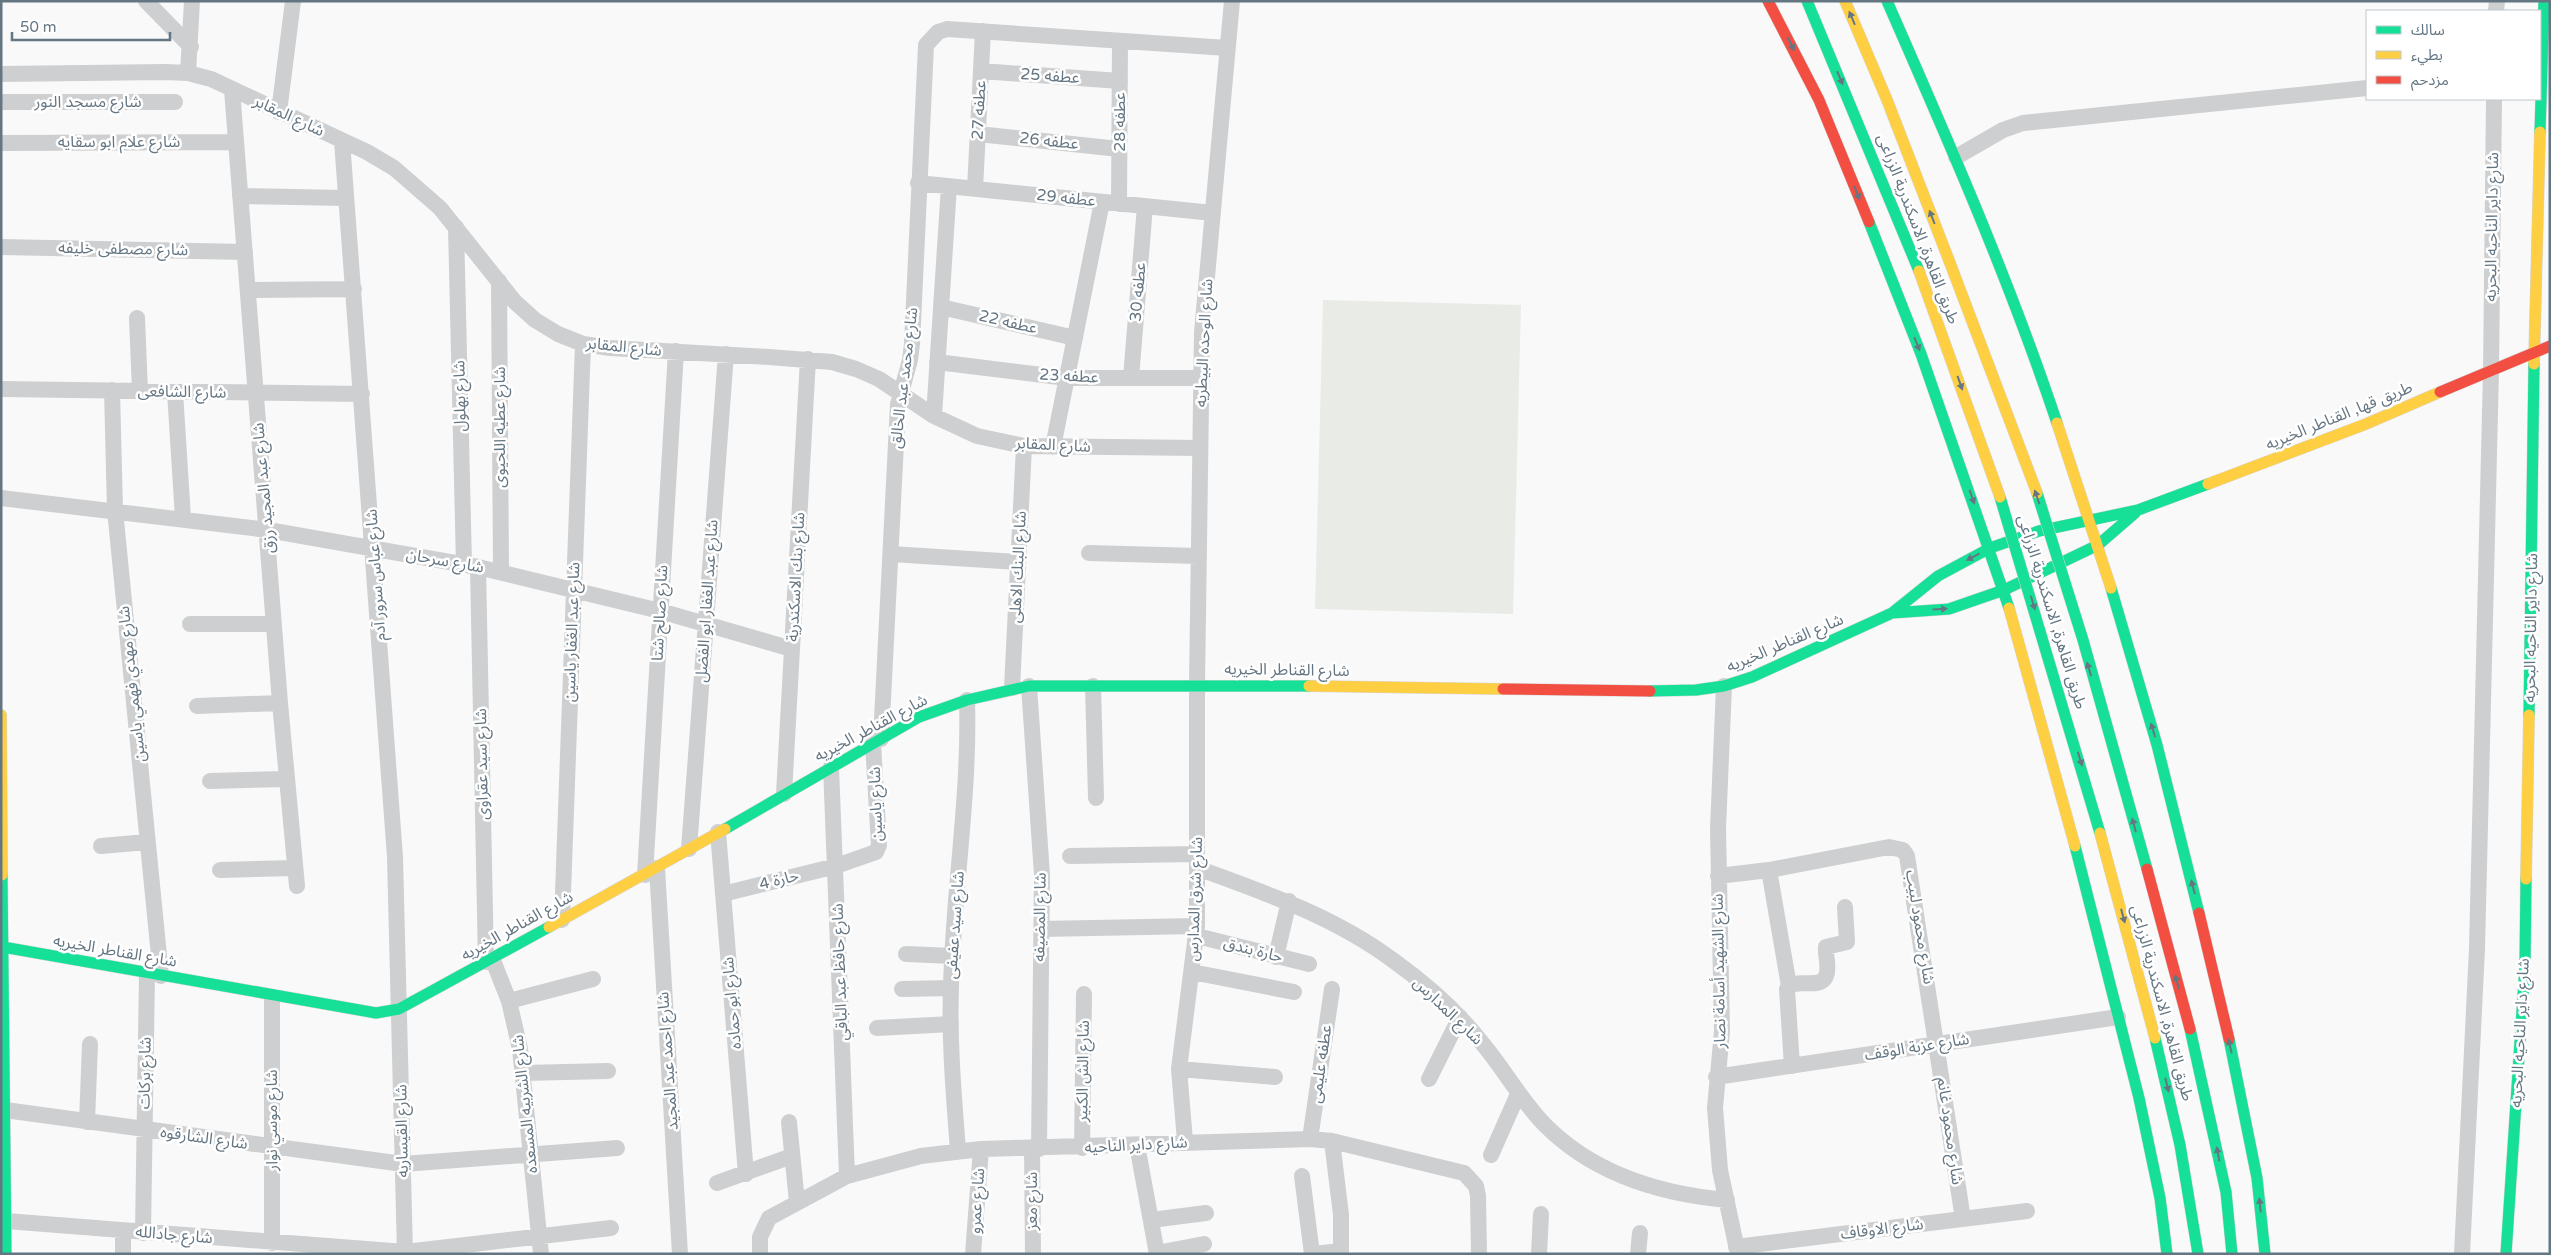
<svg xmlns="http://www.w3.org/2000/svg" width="2551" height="1255" viewBox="0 0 2551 1255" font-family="'Varela Round','Noto Sans Arabic',sans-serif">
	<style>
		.pitch { fill: #e8ebe6 }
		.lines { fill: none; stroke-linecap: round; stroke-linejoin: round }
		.fast-casing { stroke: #d5d6d7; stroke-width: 12 }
		.slow-casing { stroke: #d5d6d7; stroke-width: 12 }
		.jam-casing { stroke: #d5d6d7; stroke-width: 12 }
		.street { stroke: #cecfd0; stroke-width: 16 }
		.fast { stroke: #16e098; stroke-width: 11 }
		.slow { stroke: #ffcf43; stroke-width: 11 }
		.jam { stroke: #f24e42; stroke-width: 11 }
		.fast-bridge-casing { stroke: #d5d6d6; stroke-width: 12; stroke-linecap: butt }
		.slow-bridge-casing { stroke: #d5d6d6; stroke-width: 12; stroke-linecap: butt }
		.jam-bridge-casing { stroke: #d5d6d6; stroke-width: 12; stroke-linecap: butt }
		.fast-bridge { stroke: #16e098; stroke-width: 11 }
		.slow-bridge { stroke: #ffcf43; stroke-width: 11 }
		.jam-bridge { stroke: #f24e42; stroke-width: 11 }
		.oneway { fill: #657683 }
		.labels { text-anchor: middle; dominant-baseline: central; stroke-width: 5; stroke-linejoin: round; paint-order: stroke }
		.street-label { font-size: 16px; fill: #657683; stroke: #fff }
	</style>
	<rect width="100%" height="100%" fill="#f9f9f9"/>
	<path class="pitch" d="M1323 300 1521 305 1513 614 1315 609Z"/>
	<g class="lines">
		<g class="fast-casing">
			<path id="fast" d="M1807 1 1919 271
				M1887 1C1948 140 2009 279 2057 423
				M2540 132 2544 1
				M1869 222 1921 354 2009 608
				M2111 588 2157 745 2199 913
				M1892 613 1949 609 2004 590 2098 545 2135 513
				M1650 691 1696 690 1724 686 1752 677 1892 613 1938 576 1990 548 2039 531 2138 510 2208 484
				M2529 715 2534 364
				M725 829 919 717 967 700 1029 686H1309
				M2075 846 2139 1098 2160 1198 2167 1254
				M2 875 6 1254
				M3 947 376 1013 399 1009 549 927
				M2190 1029 2226 1192 2232 1254
				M2155 1038 2180 1145 2198 1254
				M2229 1039 2257 1178 2265 1254
				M2506 1254 2525 966 2526 879"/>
		</g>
		<g class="slow-casing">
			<path id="slow" d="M1845 1 1887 100 1950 263
				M2534 364 2540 132
				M2057 423 2111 588
				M2208 484 2366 424 2440 392
				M2009 608 2075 846
				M1309 686 1503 689
				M1 715 2 875
				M2526 879 2529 715
				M549 927 725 829"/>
		</g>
		<g class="jam-casing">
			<path id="jam" d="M1768 1 1819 100 1869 222
				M2440 392 2550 346
				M1503 689 1650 691
				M2199 913 2229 1039"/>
		</g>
		<path class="street" d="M146 1 191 47
			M2496 11 2497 1
			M981 71 1120 81
			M188 73 192 1
			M1 74 165 72 188 73 211 79 367 152 394 168 440 208 515 302 535 320 558 334 583 344 610 348 769 357 832 362 856 369 879 379 934 416 977 436 1024 446 1200 448
			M232 90 280 703 297 886
			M1 102H175
			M279 112 293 1
			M978 134 1119 149
			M342 141 395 857 405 1254
			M1 143 236 142
			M1956 157 2003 130 2023 123 2367 88
			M918 183 1213 213
			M975 189 983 31
			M240 196 346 198
			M1119 204 1120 41
			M456 227 464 565
			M1 247 245 252
			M499 281 501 572
			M248 290 354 289
			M941 307 1075 338
			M137 318 140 391
			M937 362 1067 378H1201
			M1131 378 1145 206
			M1 389 362 394
			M112 390 115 510 161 976
			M175 392 183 518
			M934 416 949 186
			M1053 447 1102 202
			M1 498 268 530 478 567 660 611 792 649
			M1089 553 1199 556
			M891 554 1018 562
			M478 567 486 962
			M190 624H274
			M1029 686 1042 875 1039 1149
			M1093 686 1096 798
			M1724 686 1718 829 1722 1031 1715 1108 1720 1170 1738 1254
			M1012 688 1024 446
			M197 706 280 703
			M881 739 898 404 910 360 912 344 926 45 938 32 947 29 1227 48
			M831 767 847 1176
			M210 781 287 779
			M784 794 808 359
			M718 832 746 1174
			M101 846 147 842
			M689 849 726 354
			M1070 856 1197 854
			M657 868 680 1254
			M1197 868C1266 893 1335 917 1394 961 1426 984 1458 1012 1482 1043 1504 1069 1520 1099 1544 1124 1593 1174 1660 1194 1727 1200
			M220 870 295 868
			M1769 870 1789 986
			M645 875 676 351
			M1718 876 1769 870 1889 847 1903 850 1907 856 1963 1219
			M723 894 836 866 876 852 879 845 873 743
			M562 920 583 344
			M1041 929 1197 926
			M1197 936 1309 964
			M906 954 953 956
			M1276 957 1289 901
			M492 958 509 1001 520 1049 541 1254
			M1192 972 1294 992
			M902 989 951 988
			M509 1001 593 979
			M877 1028 951 1024
			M1792 1066 1787 989C1794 976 1820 991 1826 976 1830 967 1825 956 1826 947L1847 942 1845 907
			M1179 1069 1275 1077
			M523 1073 608 1071
			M1716 1077 2118 1017
			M1429 1079 1460 1017
			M5 1110 403 1164 617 1148
			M87 1122 90 1044
			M789 1122 797 1202
			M1310 1139 1332 989
			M1185 1141 1179 1069 1197 926V685L1202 332 1232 1
			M1332 1141 1341 1215V1254
			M1137 1145 1157 1254
			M1082 1148 1084 994
			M1032 1149 1033 1254
			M958 1151C954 1097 949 1042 951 988 953 891 970 796 967 700
			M1491 1155 1518 1094
			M1302 1176 1312 1254
			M717 1183 792 1156
			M1151 1220 1206 1213
			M6 1221 405 1252 611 1228
			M123 1231V1254
			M143 1233 147 974
			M272 1243V997
			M1736 1247 2027 1211
			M1157 1253 1204 1244
			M760 1254V1237L769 1218 847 1176 921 1156 981 1149 1310 1139 1332 1141 1464 1173 1476 1186 1478 1196 1479 1254
			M973 1254 981 1149
			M1314 1254 1341 1251
			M1539 1254 1541 1214
			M1638 1254 1640 1233
			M2462 1254 2477 949 2491 371 2494 99"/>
		<use href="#fast" class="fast"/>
		<use href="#slow" class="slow"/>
		<use href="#jam" class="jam"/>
		<g class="fast-bridge-casing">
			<path id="fast-bridge" d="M2037 493 2083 640 2147 869
				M2000 497 2100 833"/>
		</g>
		<g class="slow-bridge-casing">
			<path id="slow-bridge" d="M1950 263 2037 493
				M1919 271 2000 497
				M2100 833 2155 1038"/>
		</g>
		<g class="jam-bridge-casing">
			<path id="jam-bridge" d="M2147 869 2190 1029"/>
		</g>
		<use href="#fast-bridge" class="fast-bridge"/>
		<use href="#slow-bridge" class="slow-bridge"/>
		<use href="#jam-bridge" class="jam-bridge"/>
	</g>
	<defs><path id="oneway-solid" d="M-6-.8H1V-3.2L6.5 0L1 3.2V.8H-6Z" transform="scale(1.25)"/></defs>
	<g class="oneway">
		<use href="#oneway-solid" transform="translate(1852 18) rotate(-113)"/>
		<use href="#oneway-solid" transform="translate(1791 44) rotate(63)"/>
		<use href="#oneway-solid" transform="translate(1840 78) rotate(67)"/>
		<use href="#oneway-solid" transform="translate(1857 193) rotate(68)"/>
		<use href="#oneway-solid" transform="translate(1932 217) rotate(-111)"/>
		<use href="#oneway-solid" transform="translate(1917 344) rotate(68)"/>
		<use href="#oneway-solid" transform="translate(1960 383) rotate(70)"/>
		<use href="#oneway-solid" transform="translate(1972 497) rotate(70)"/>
		<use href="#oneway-solid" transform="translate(2037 497) rotate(-109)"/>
		<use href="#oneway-solid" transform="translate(1973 557) rotate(152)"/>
		<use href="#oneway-solid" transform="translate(2033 603) rotate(73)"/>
		<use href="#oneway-solid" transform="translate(1940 609) rotate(-4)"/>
		<use href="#oneway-solid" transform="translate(2089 669) rotate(-107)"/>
		<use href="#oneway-solid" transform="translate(2153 730) rotate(-107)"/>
		<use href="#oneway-solid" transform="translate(2080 759) rotate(73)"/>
		<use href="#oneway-solid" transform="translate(2134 825) rotate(-105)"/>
		<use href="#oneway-solid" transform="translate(2193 887) rotate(-104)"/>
		<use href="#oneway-solid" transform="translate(2123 916) rotate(75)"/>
		<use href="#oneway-solid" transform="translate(2177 982) rotate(-105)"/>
		<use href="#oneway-solid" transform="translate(2230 1046) rotate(-103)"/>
		<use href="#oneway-solid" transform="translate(2167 1085) rotate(76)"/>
		<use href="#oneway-solid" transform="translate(2218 1154) rotate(-101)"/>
		<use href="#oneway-solid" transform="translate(2260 1205) rotate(-96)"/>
	</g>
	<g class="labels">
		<g class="street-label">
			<text transform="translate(1050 76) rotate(4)">عطفه 25</text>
			<text x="88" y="102">شارع مسجد النور</text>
			<text transform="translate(979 110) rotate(-87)">عطفه 27</text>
			<text transform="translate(289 116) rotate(25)">شارع المقابر</text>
			<text transform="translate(1120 122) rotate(-90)">عطفه 28</text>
			<text transform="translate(1049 141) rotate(6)">عطفه 26</text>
			<text x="119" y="142">شارع علام ابو سقايه</text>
			<text transform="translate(1066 198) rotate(6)">عطفه 29</text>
			<text transform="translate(2492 227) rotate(-89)">شارع داير الناحيه البحريه</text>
			<text transform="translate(1918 229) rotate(69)">طريق القاهرة, الاسكندرية الزراعى</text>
			<text transform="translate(123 249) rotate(1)">شارع مصطفى خليفه</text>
			<text transform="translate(1138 292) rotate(-85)">عطفه 30</text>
			<text transform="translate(1008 322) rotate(13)">عطفه 22</text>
			<text transform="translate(1204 343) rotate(-87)">شارع الوحده البيطريه</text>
			<text transform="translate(624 347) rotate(6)">شارع المقابر</text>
			<text transform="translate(1069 376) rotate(3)">عطفه 23</text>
			<text transform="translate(904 378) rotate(-83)">شارع محمد عبد الخالق</text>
			<text transform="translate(182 392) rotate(1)">شارع الشافعى</text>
			<text transform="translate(460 396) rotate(-91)">شارع بهلول</text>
			<text transform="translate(2339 416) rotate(-22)">طريق قها, القناطر الخيريه</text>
			<text transform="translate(500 427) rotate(-90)">شارع عطيه اللحيوى</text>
			<text transform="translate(1053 445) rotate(3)">شارع المقابر</text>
			<text transform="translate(264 488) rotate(-95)">شارع عبد المجيد رزق</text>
			<text transform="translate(445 561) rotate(10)">شارع سرحان</text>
			<text transform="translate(1018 567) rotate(-87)">شارع البنك الاهلى</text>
			<text transform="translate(376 575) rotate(-94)">شارع عباس سرور آدم</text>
			<text transform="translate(796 577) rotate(-87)">شارع بنك الاسكندرية</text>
			<text transform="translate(707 601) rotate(-86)">شارع عبد الغفار ابو الفضل</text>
			<text transform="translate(2052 612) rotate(73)">طريق القاهرة, الاسكندرية الزراعى</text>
			<text transform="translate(660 613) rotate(-87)">شارع صالح شتا</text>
			<text transform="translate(2531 628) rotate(-89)">شارع داير الناحيه البحريه</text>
			<text transform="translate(572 632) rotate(-88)">شارع عبد الغفار ياسين</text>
			<text transform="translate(1785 643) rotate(-23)">شارع القناطر الخيريه</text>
			<text transform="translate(1287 670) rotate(1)">شارع القناطر الخيريه</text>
			<text transform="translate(132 684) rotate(-96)">شارع مهدي فهمي ياسين</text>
			<text transform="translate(871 728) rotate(-28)">شارع القناطر الخيريه</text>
			<text transform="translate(482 764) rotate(-91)">شارع سيد عقراوى</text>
			<text transform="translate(876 804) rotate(-92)">شارع ياسين</text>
			<text transform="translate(779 880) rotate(-14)">حارة 4</text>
			<text transform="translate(1195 899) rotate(-88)">شارع شرق المدارس</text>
			<text transform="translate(1040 917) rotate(-89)">شارع المضيفه</text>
			<text transform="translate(955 925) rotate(-86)">شارع سيد عفيفى</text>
			<text transform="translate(517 926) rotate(-29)">شارع القناطر الخيريه</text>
			<text transform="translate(1920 927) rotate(81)">شارع محمود لبيب</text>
			<text transform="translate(1253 950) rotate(14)">حارة بندق</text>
			<text transform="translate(115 951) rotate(10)">شارع القناطر الخيريه</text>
			<text transform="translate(1719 971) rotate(-91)">شارع الشهيد أسامة نصار</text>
			<text transform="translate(840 972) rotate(-92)">شارع حافظ عبد الباقي</text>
			<text transform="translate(732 1003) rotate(-95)">شارع ابو حماده</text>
			<text transform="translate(2162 1003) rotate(75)">طريق القاهرة, الاسكندرية الزراعى</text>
			<text transform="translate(1448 1011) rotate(44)">شارع المدارس</text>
			<text transform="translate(2520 1033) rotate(-87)">شارع داير الناحيه البحريه</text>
			<text transform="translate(1917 1047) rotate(-9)">شارع عزبة الوقف</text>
			<text transform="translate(668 1061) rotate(-94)">شارع احمد عبد المجيد</text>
			<text transform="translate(1321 1064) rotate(-82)">عطفه عليمى</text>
			<text transform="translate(1083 1071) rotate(-89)">شارع الش الكبير</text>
			<text transform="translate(145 1073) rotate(-89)">شارع بركات</text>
			<text transform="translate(525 1104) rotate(-96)">شارع الشربيه المسعده</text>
			<text transform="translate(272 1120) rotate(-90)">شارع موسي نوار</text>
			<text transform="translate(402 1131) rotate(-91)">شارع القيساريه</text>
			<text transform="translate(1950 1131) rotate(82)">شارع محمود غانم</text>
			<text transform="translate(204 1138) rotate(8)">شارع الشارقوه</text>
			<text transform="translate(1136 1145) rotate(-3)">شارع داير الناحيه</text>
			<text transform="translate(977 1201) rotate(-86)">شارع عمرو</text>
			<text transform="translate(1032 1201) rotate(-90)">شارع معز</text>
			<text transform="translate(1882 1229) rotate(-7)">شارع الاوقاف</text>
			<text transform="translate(174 1235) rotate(5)">شارع جادالله</text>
		</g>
	</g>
	<rect width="2551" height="1255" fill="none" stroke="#657683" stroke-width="5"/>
	<rect x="2366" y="10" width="175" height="90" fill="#ffffff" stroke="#c1c8cd"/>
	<rect x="2376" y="26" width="25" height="8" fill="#16e098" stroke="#c1c8cd"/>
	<text x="2411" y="35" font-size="15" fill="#657683">سالك</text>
	<rect x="2376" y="51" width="25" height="8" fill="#ffcf43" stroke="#c1c8cd"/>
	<text x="2411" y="60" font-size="15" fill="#657683">بطيء</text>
	<rect x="2376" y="76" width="25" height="8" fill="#f24e42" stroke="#c1c8cd"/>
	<text x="2411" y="85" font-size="15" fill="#657683">مزدحم</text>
	<path d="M12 32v8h158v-8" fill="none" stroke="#657683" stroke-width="2.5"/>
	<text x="20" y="32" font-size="15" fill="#657683" stroke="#ffffff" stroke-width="4" paint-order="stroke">50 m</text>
</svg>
